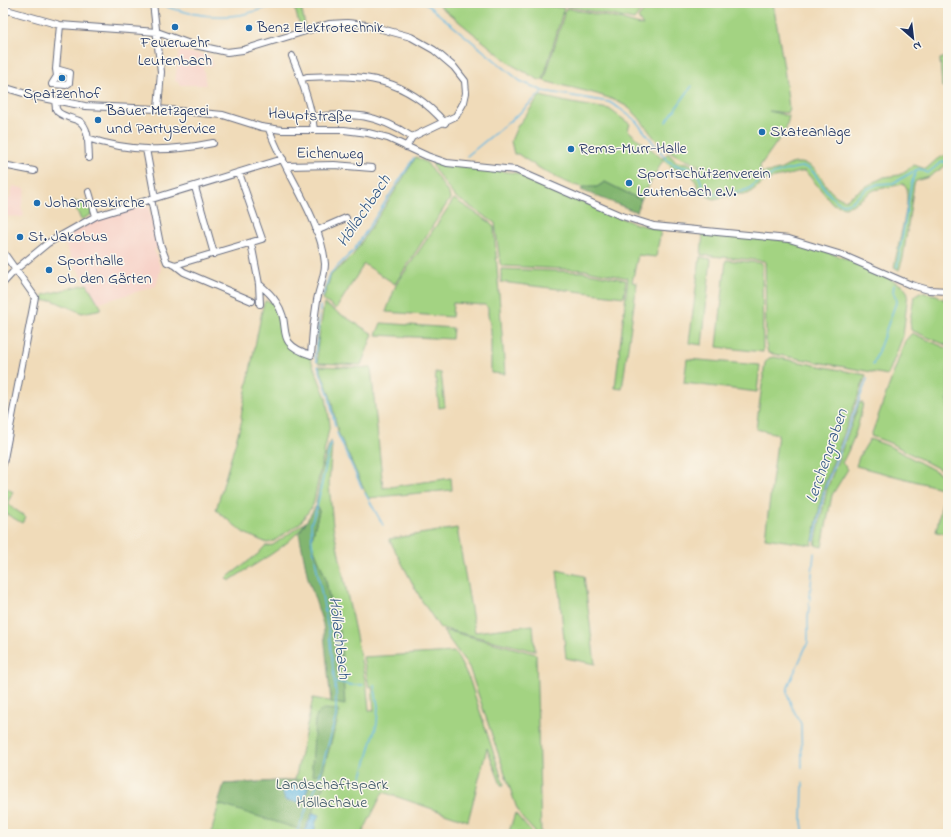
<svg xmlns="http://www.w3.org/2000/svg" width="951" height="837" viewBox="0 0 951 837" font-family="'Indie Flower',sans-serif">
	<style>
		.built { fill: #f7d1c7 }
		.green { fill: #a3d382; stroke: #5f8170 }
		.forest { fill: #82b570; stroke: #4e7267 }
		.water { fill: #67b9e2; stroke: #4174a0 }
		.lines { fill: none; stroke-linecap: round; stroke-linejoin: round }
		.stream { stroke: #67b9e2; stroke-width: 1.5 }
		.minor-casing { stroke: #666b7e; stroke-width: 8 }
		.minor { stroke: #fff; stroke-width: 6 }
		.poi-dot { fill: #1f6fb2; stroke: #fbf7ec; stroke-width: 1.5 }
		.labels { text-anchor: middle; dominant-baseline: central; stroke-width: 3; stroke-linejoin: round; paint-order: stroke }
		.poi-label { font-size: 16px; fill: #1b2f5e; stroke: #fbf7ec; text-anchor: start }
		.street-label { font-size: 16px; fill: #1b2f5e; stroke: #fbf7ec }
		.park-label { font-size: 16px; fill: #3d5867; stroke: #fbf7ec }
		.water-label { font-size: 17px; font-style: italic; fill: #325886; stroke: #fbf7ec }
	</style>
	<rect width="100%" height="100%" fill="#fbf7ec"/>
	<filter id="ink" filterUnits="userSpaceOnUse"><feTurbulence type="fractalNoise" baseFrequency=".025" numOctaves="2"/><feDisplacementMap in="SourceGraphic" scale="8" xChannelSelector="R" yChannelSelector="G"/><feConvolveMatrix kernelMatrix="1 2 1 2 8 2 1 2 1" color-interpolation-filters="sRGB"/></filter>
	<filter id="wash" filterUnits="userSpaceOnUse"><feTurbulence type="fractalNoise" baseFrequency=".012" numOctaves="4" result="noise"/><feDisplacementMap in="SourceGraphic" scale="16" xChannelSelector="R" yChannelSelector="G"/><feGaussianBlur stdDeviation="0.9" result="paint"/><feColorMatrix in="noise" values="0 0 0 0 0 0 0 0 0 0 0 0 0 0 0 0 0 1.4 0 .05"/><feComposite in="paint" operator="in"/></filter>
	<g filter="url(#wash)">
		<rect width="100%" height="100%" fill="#f0dbb9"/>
		<path class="built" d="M179 51 211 56 213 66H203L206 85H179V82L175 81Z
			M13 186 26 189 21 208 24 213 23 217 3 216V197L10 198Z
			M148 204 159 248 154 249 161 269 156 286 99 303 74 264 62 238 97 219Z"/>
		<path class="green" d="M436 3H534L564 8 543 80H539L512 65Z
			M552 3H647L634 20Z
			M650 3H773L784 68 789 108 787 113 769 111 789 116 786 129 760 166 761 173C767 172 773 172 779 170 785 168 790 163 797 163 824 162 819 192 845 200L865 187 884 177 899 175 914 165 926 169 937 159 946 155 948 156V164L929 177 916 181 914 184 903 258 899 270 894 267 907 206V188L903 184 874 190 852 205 845 207 833 204 805 171 766 180 748 194H735L714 199C693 191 701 184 688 170L674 169 663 160 641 200 605 182C602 183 599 186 597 187 578 194 533 165 518 154H514L511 141 517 127 540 96 571 103 609 109 630 124 628 130C638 141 652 148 662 159L668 153 676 162 688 163 698 168 699 165C684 159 671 154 659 143 647 131 641 116 626 106 605 93 569 88 544 81L566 8 619 19 643 26 638 18Z
			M301 7 305 25 300 27 295 9Z
			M948 56V86L942 87 940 59Z
			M416 157 427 163 449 194 450 199 395 284 364 264 336 309 323 300 331 275 353 255 395 191Z
			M432 162 516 173 633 223 661 230 656 257 638 255 632 282 637 283 622 389 615 388 628 278 585 270 502 266 500 263 495 223 454 196 435 170Z
			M454 199 491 223 494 227 505 374 491 373V330L488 315V308L485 305 453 303 452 317 386 312 396 285Z
			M73 201 80 203 89 202 92 214 81 220Z
			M703 233C737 236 772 236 804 245 838 254 872 269 903 286L908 293 903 336 888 375 768 353 766 344 765 261 701 255Z
			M700 257 711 259 702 345 689 343Z
			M726 260 762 263 763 352 717 347Z
			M501 269 583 272 626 280 624 297 501 282Z
			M87 284 102 309 82 313 52 300 44 301 43 295Z
			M920 292 937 295 944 300 945 295H948V346L911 330 910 321 914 296Z
			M265 301 275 302 284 330 286 343 310 357 326 398 330 424 313 505 300 523 274 541 267 543 244 533 216 510 242 420 241 416 263 306Z
			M324 304 373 334 361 365 318 363 317 349Z
			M381 323 453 328 452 339 376 335Z
			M912 333 948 349V462L945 472 890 443 871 436 905 341Z
			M774 357 866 375 824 486 812 545 765 538 778 434 756 429 765 363 769 358Z
			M687 359 760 365 757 392 684 383Z
			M319 366 371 368 383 488 451 478 452 490 368 498 338 432 330 395Z
			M435 372 441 373 445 407 439 408Z
			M860 402 863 403C859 425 853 443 842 463L848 469 832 495 822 547 815 545 827 489Z
			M870 439 889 446 943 475 941 488 856 466 859 457Z
			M330 441 332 444 329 484 333 526 367 689 369 710 374 711 372 686 369 687 363 657 455 652 470 681 504 785H501L487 748 468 821 383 792 362 834H211L224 784 295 780 313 698 344 704 340 634 334 622 325 576 311 542 319 511 316 503 322 468Z
			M948 473V534L936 532Z
			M3 486 13 492 7 504 26 517 22 523 3 512Z
			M307 521C289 548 255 563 229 581L226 578 258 554 265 546 273 545Z
			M457 528 475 632 533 625 535 651 440 628 422 601 389 539Z
			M557 570 584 576 595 664 566 658Z
			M443 631 453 632 536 654 541 834H537L522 818 516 806 469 667Z
			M515 813 531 832 532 834 509 832Z"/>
		<path class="forest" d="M605 182 641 200 637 212 581 190 583 187H597Z
			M316 506 319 511 311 542 325 576 334 622 340 633 345 705 331 702 323 624 308 578 299 533Z
			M323 709 339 710 338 718 322 774 313 775 312 766 315 720 317 714Z
			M317 779 326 780 305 831 218 804 224 784Z"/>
		<path class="water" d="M305 784 308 788 303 801 298 802 285 800 280 785Z
			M313 813 320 815 316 821 314 834H303Z"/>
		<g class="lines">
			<path class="stream" d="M156 3C182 13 211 19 239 15 253 13 267 7 281 3
				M425 3 520 81 543 91 609 102 619 108 635 120 668 161C672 163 677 166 682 167 686 168 690 166 694 169 702 175 699 189 710 194 715 196 741 192 746 190 752 188 756 182 761 179 771 175 796 166 805 167 817 168 825 200 844 204L851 202 867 189 878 184 893 183 916 170 920 169 928 173 940 163 948 161
				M666 122 692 86
				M467 156 522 111 543 91
				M897 267 911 185 916 171
				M322 297 330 274 354 250 414 158
				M317 362 315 357 320 306
				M873 365 897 300 893 292 894 285
				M318 366 329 396 335 426
				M337 433 362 488
				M365 493 383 525
				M814 541 825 488 867 379
				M334 681 351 685H363
				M802 768 801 724 791 705 787 692 789 684 808 642V618L814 553
				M361 780 377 723 378 706 374 685
				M803 783 802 822 804 834
				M296 834 318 782 336 716V694L329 633 312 543 311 523 316 510 331 442"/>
		</g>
	</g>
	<g filter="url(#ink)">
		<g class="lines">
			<g class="minor-casing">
				<path id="minor" d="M153 3 161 72 158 109
					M3 9 60 25 157 32 190 44 227 52 243 50 329 24 347 23 367 25 411 37 434 50 454 67 465 81 466 93 464 102 456 116 412 137 406 147
					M292 56C302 80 311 104 314 130
					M56 69 70 73 69 83 66 85 52 84 57 76 56 69 60 25
					M301 79 307 77C364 74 405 77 445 123
					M3 87 33 96 85 106 158 109 223 115 261 127 282 130H344L368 133 388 138 427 156 447 163 516 170 619 215 654 226 789 239 842 255 911 285 929 290 948 291
					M55 100 56 109 58 112C64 117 72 118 79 121 90 127 88 148 89 158
					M312 117C354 112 377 114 412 137
					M87 138C130 152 169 152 213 143
					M146 149 155 198
					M3 165 34 171
					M286 166 334 165 372 168
					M195 187 214 254
					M89 192 96 216
					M151 199 160 244 167 262 175 265 262 239 239 173
					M316 231 346 218
					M251 243 259 284 260 304
					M3 252 35 297 3 464
					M175 265 184 272 252 301
					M3 283 15 270 48 243 96 216 283 159
					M259 284C265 289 272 295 276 302 294 328 271 342 311 355 312 336 314 318 317 300 319 289 325 275 325 264 321 218 284 172 269 129"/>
			</g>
			<use href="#minor" class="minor"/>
		</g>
	</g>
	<g class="poi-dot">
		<circle cx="175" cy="27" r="4"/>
		<circle cx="249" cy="28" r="4"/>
		<circle cx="62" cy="78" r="4"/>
		<circle cx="98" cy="120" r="4"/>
		<circle cx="762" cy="132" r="4"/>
		<circle cx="571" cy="149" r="4"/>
		<circle cx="629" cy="183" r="4"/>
		<circle cx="37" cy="203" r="4"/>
		<circle cx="20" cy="237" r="4"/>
		<circle cx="49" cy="270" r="4"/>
	</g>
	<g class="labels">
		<g class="poi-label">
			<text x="257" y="28">Benz Elektrotechnik</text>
			<text x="175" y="43" text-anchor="middle">Feuerwehr<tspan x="175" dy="18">Leutenbach</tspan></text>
			<text x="62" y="94" text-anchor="middle">Spatzenhof</text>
			<text x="106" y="111">Bauer Metzgerei<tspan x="106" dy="18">und Partyservice</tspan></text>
			<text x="770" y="132">Skateanlage</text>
			<text x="579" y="149">Rems-Murr-Halle</text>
			<text x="637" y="174">Sportschützenverein<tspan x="637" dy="18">Leutenbach e.V.</tspan></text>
			<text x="45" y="203">Johanneskirche</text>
			<text x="28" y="237">St. Jakobus</text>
			<text x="57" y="261">Sporthalle<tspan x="57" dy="18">Ob den Gärten</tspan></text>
		</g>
		<g class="street-label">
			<text transform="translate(310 116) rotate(3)">Hauptstraße</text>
			<text transform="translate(330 154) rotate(1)">Eichenweg</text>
		</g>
		<g class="park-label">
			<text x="332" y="785">Landschaftspark<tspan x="332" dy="18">Höllachaue</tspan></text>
		</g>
		<g class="water-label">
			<text transform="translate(364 211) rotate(-56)">Höllachbach</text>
			<text transform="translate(827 456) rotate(-71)">Lerchengraben</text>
			<text transform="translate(339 638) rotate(83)">Höllachbach</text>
		</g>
	</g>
	<rect width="951" height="837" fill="none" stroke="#fbf7ec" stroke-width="16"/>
	<g transform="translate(913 38) rotate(152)" stroke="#fbf7ec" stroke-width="3" paint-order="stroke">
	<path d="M0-3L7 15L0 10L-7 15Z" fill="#1b2f5e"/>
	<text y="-6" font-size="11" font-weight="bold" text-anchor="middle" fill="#1b2f5e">N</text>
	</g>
</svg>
